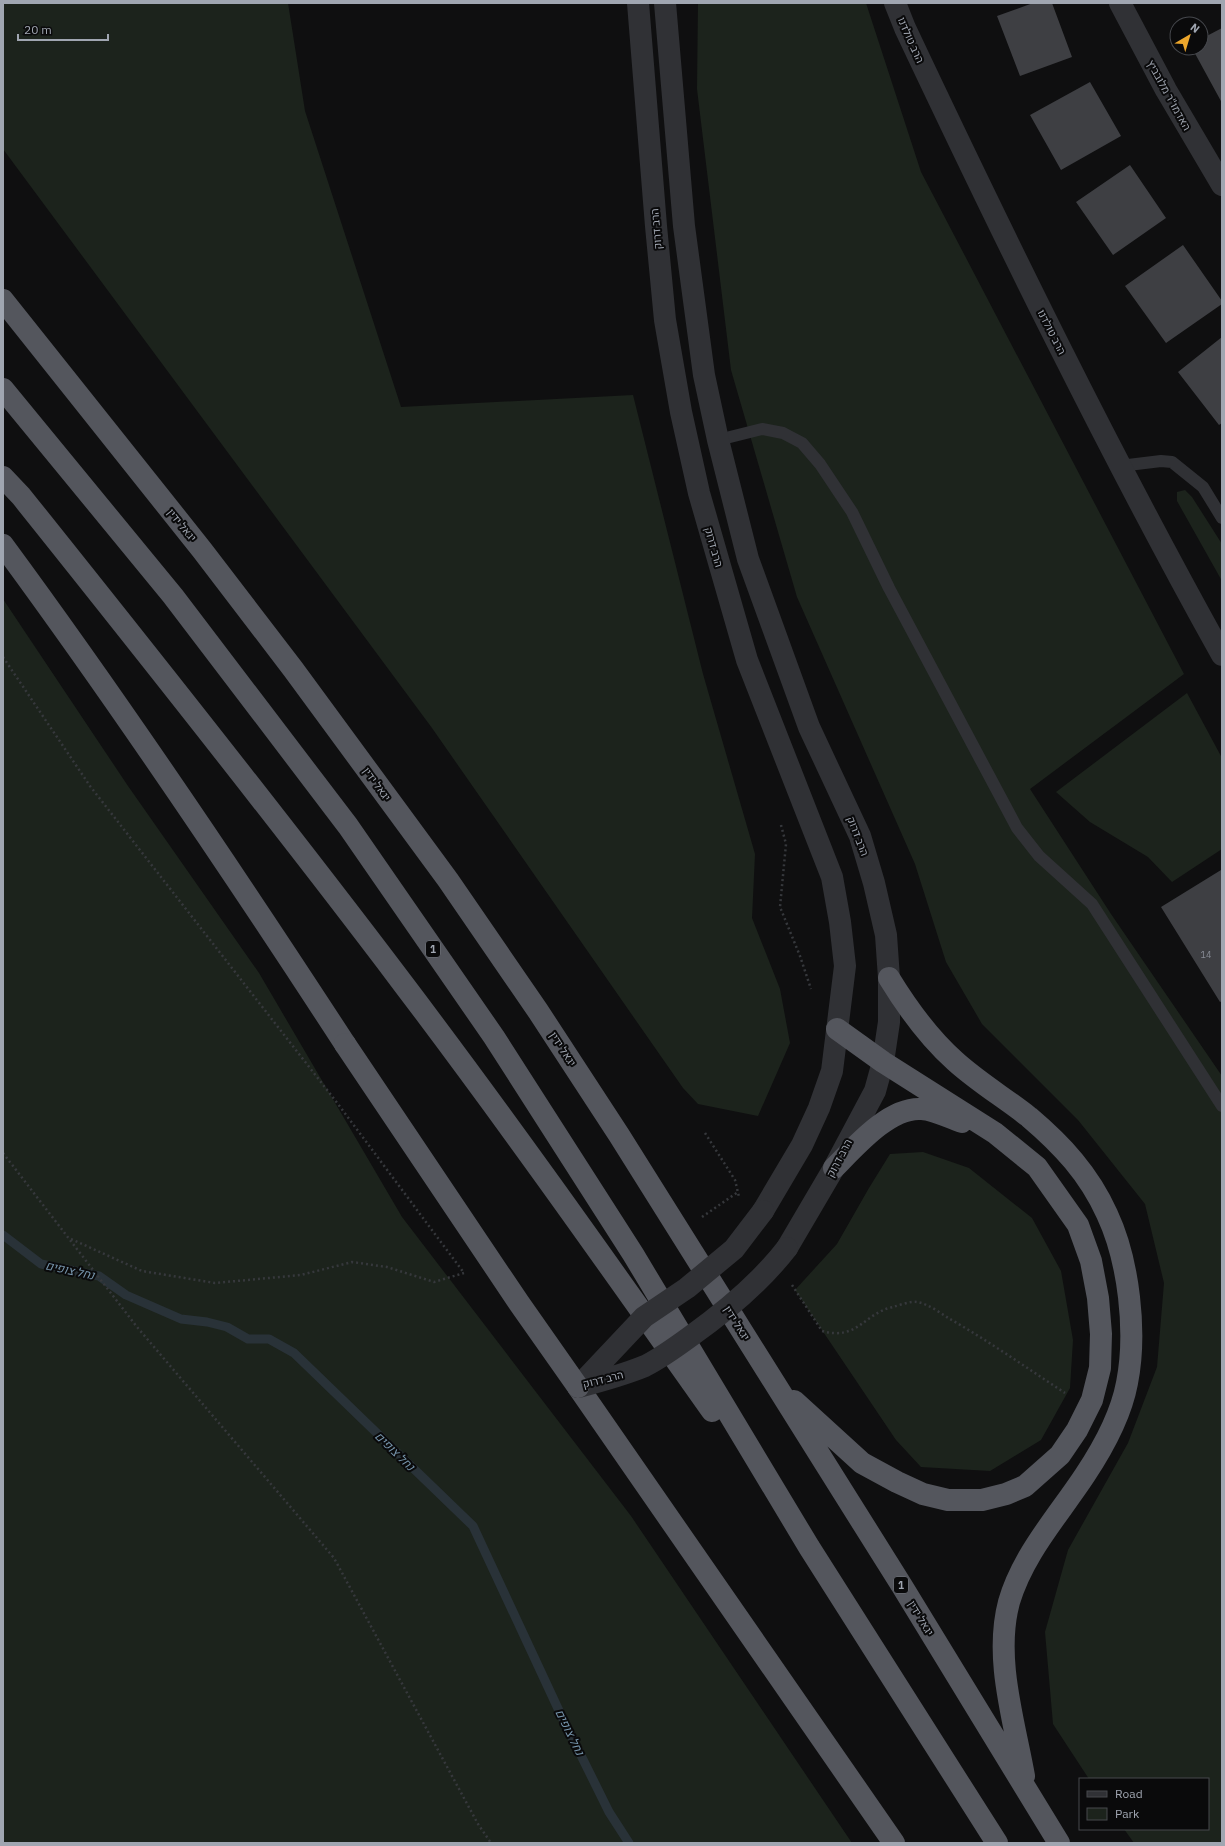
<svg xmlns="http://www.w3.org/2000/svg" width="1225" height="1846" viewBox="0 0 1225 1846" font-family="'IBM Plex Sans',Heebo,sans-serif">
	<style>
		.green { fill: #1c231c }
		.lines { fill: none; stroke-linecap: round; stroke-linejoin: round }
		.stream { stroke: #293238; stroke-width: 9 }
		.building { fill: #3e3f43 }
		.path { stroke: #36383c; stroke-width: 2.5; stroke-dasharray: 2 3; stroke-linecap: butt }
		.service { stroke: #303135; stroke-width: 12 }
		.minor { stroke: #303135; stroke-width: 22 }
		.tertiary { stroke: #303135; stroke-width: 22 }
		.trunk { stroke: #54565d; stroke-width: 22 }
		.tertiary-bridge { stroke: #303135; stroke-width: 22 }
		.trunk-bridge { stroke: #54565d; stroke-width: 22 }
		.labels { text-anchor: middle; dominant-baseline: central; stroke-width: 4; stroke-linejoin: round; paint-order: stroke }
		.number-label { font-size: 9px; fill: #888c96 }
		.shield { fill: #0a0a0b; stroke: #73777f; stroke-width: 1 }
		.shield-label { font-size: 10px; font-weight: bold; fill: #a0a6b1 }
		.street-label { font-size: 11px; fill: #a0a6b1; stroke: #0a0a0b }
		.water-label { font-size: 12px; font-style: italic; fill: #7795ac; stroke: #0a0a0b }
	</style>
	<rect width="100%" height="100%" fill="#0f0f10"/>
	<path class="green" d="M3 3H288L305 111 401 407 633 395 703 674 755 854 752 918 780 989 790 1043 758 1116 698 1104 683 1088 432 728 3 149Z
		M698 3H866L921 172 1184 674 1030 789 1111 914 1222 1076V1843H1134L1124 1829H1208V1779H1089L1053 1724 1045 1632 1068 1550 1128 1443 1157 1367 1164 1283 1145 1204 1078 1120 982 1024 946 962 915 864 797 597 731 370 697 89Z
		M1185 490 1192 497 1222 544V581L1177 501V492Z
		M3 599 128 786 259 973 402 1217 631 1516 852 1843H3Z
		M1187 693 1222 758V849L1172 882 1148 857 1090 822 1056 792Z
		M923 1152 969 1168 1032 1218 1061 1271 1073 1340 1070 1388 1041 1440 990 1471 921 1467 896 1440 795 1290 837 1244 869 1188 890 1154Z"/>
	<g class="lines">
		<path class="stream" d="M3 1235 41 1264 99 1276 126 1295 181 1319 207 1322 227 1327 248 1339H269L294 1353 473 1526 561 1715 609 1812 629 1843"/>
	</g>
	<path class="building" d="M1033 3H1052L1072 57 1020 76 997 16Z
		M1222 28V103L1192 48H1201V39Z
		M1090 82 1121 136 1061 170 1030 115Z
		M1130 165 1166 218 1113 255 1076 202Z
		M1183 245 1222 301V304L1166 343 1125 286Z
		M1222 337V423L1219 425 1178 372Z
		M1221 870 1222 1001 1220 1002 1161 907Z"/>
	<g class="lines">
		<path class="path" d="M3 657 90 786 338 1104 464 1273
			M781 825 786 844 780 907 800 956 811 989
			M705 1133 735 1180 739 1197
			M3 1153 137 1327 334 1558 478 1824 491 1843
			M702 1217 738 1192
			M71 1239 142 1271 215 1283 301 1275 352 1262 387 1267 434 1282 464 1273
			M792 1285 822 1331C858 1341 864 1313 893 1307 900 1305 910 1301 917 1302 929 1304 940 1313 950 1319 990 1342 1027 1368 1065 1393"/>
		<path class="service" d="M718 440 762 429 783 433 802 443 820 464 852 512 889 588 1017 828 1039 856 1092 904 1222 1106
			M1120 466 1161 461 1172 462 1203 487 1222 518"/>
		<path class="minor" d="M895 3 905 28C1005 240 1108 450 1222 655"/>
		<path class="tertiary" d="M638 3 656 226 665 320 681 412 699 493 747 660 832 877 840 922 845 966 832 1071 819 1108 802 1145 763 1211
			M665 3 684 226 704 375 718 440 748 559 809 727 860 836 874 883 886 935 889 978V1022L883 1062 875 1091 834 1168 787 1248
			M1120 3 1166 90 1222 185"/>
		<path class="trunk" d="M3 300 202 550 293 669 448 880 538 1011 619 1135 902 1586 1059 1843
			M3 389 173 596 348 826 494 1037 633 1254 809 1547 997 1843
			M3 477 21 496C149 656 277 817 401 981 508 1122 610 1267 712 1411
			M3 545C123 708 235 875 345 1044
			M889 978C908 1009 928 1037 955 1061 978 1082 1005 1098 1029 1117 1062 1145 1089 1174 1107 1214 1129 1261 1137 1332 1127 1383 1121 1415 1103 1448 1085 1475 1058 1516 1023 1554 1009 1602 994 1658 1014 1720 1024 1776
			M834 1168C855 1147 889 1107 921 1109 932 1109 951 1118 962 1122
			M578 1387 894 1843
			M794 1401 862 1463 897 1482 923 1494 948 1500H982L1006 1494 1025 1486 1060 1455 1077 1430 1092 1400 1100 1368 1101 1334 1098 1298 1091 1261 1078 1225 1037 1167 995 1133 883 1062 837 1029"/>
		<path class="tertiary-bridge" d="M578 1387 644 1317 687 1288 734 1249 763 1211
			M578 1387C601 1381 623 1375 645 1366 661 1358 676 1347 691 1336 726 1311 760 1283 787 1248"/>
		<path class="trunk-bridge" d="M345 1044 519 1303 578 1387"/>
	</g>
	<g class="labels">
		<g class="number-label">
			<text x="1206" y="954">14</text>
		</g>
		<g class="shield">
			<rect x="426" y="941" width="14" height="16" rx="3"/>
			<rect x="894" y="1577" width="14" height="16" rx="3"/>
		</g>
		<g class="shield-label">
			<text x="433" y="949">1</text>
			<text x="901" y="1585">1</text>
		</g>
		<g class="street-label">
			<text transform="translate(911 40) rotate(66)">הרב טולדנו</text>
			<text transform="translate(1169 95) rotate(61)">האדמו"ר מלובביץ</text>
			<text transform="translate(656 229) rotate(-95)">הרב דרוק</text>
			<text transform="translate(1052 332) rotate(63)">הרב טולדנו</text>
			<text transform="translate(182 525) rotate(51)">יגאל ידין</text>
			<text transform="translate(714 547) rotate(74)">הרב דרוק</text>
			<text transform="translate(377 784) rotate(54)">יגאל ידין</text>
			<text transform="translate(858 836) rotate(69)">הרב דרוק</text>
			<text transform="translate(563 1049) rotate(57)">יגאל ידין</text>
			<text transform="translate(839 1158) rotate(-62)">הרב דרוק</text>
			<text transform="translate(737 1323) rotate(58)">יגאל ידין</text>
			<text transform="translate(603 1379) rotate(-14)">הרב דרוק</text>
			<text transform="translate(921 1618) rotate(59)">יגאל ידין</text>
		</g>
		<g class="water-label">
			<text transform="translate(70 1270) rotate(12)">נחל צופים</text>
			<text transform="translate(395 1451) rotate(44)">נחל צופים</text>
			<text transform="translate(570 1732) rotate(64)">נחל צופים</text>
		</g>
	</g>
	<rect width="1225" height="1846" fill="none" stroke="#a0a6b1" stroke-width="8"/>
	<rect x="1079" y="1778" width="130" height="52" fill="#0a0a0b" stroke="#46484d"/>
	<rect x="1087" y="1791" width="20" height="6" fill="#303135" stroke="#46484d"/>
	<text x="1115" y="1798" font-size="12" fill="#a0a6b1">Road</text>
	<rect x="1087" y="1808" width="20" height="12" fill="#1c231c" stroke="#46484d"/>
	<text x="1115" y="1818" font-size="12" fill="#a0a6b1">Park</text>
	<g transform="translate(1189 36) rotate(38)"><circle r="19" fill="#0a0a0b" stroke="#46484d"/>
	<path d="M0-3L7 15L0 10L-7 15Z" fill="#eca62c"/>
	<text y="-6" font-size="11" font-weight="bold" text-anchor="middle" fill="#a0a6b1">N</text>
	</g>
	<path d="M18 34v6h90v-6" fill="none" stroke="#a0a6b1" stroke-width="2"/>
	<text x="24" y="34" font-size="12" fill="#a0a6b1" stroke="#0a0a0b" stroke-width="3" paint-order="stroke">20 m</text>
</svg>
